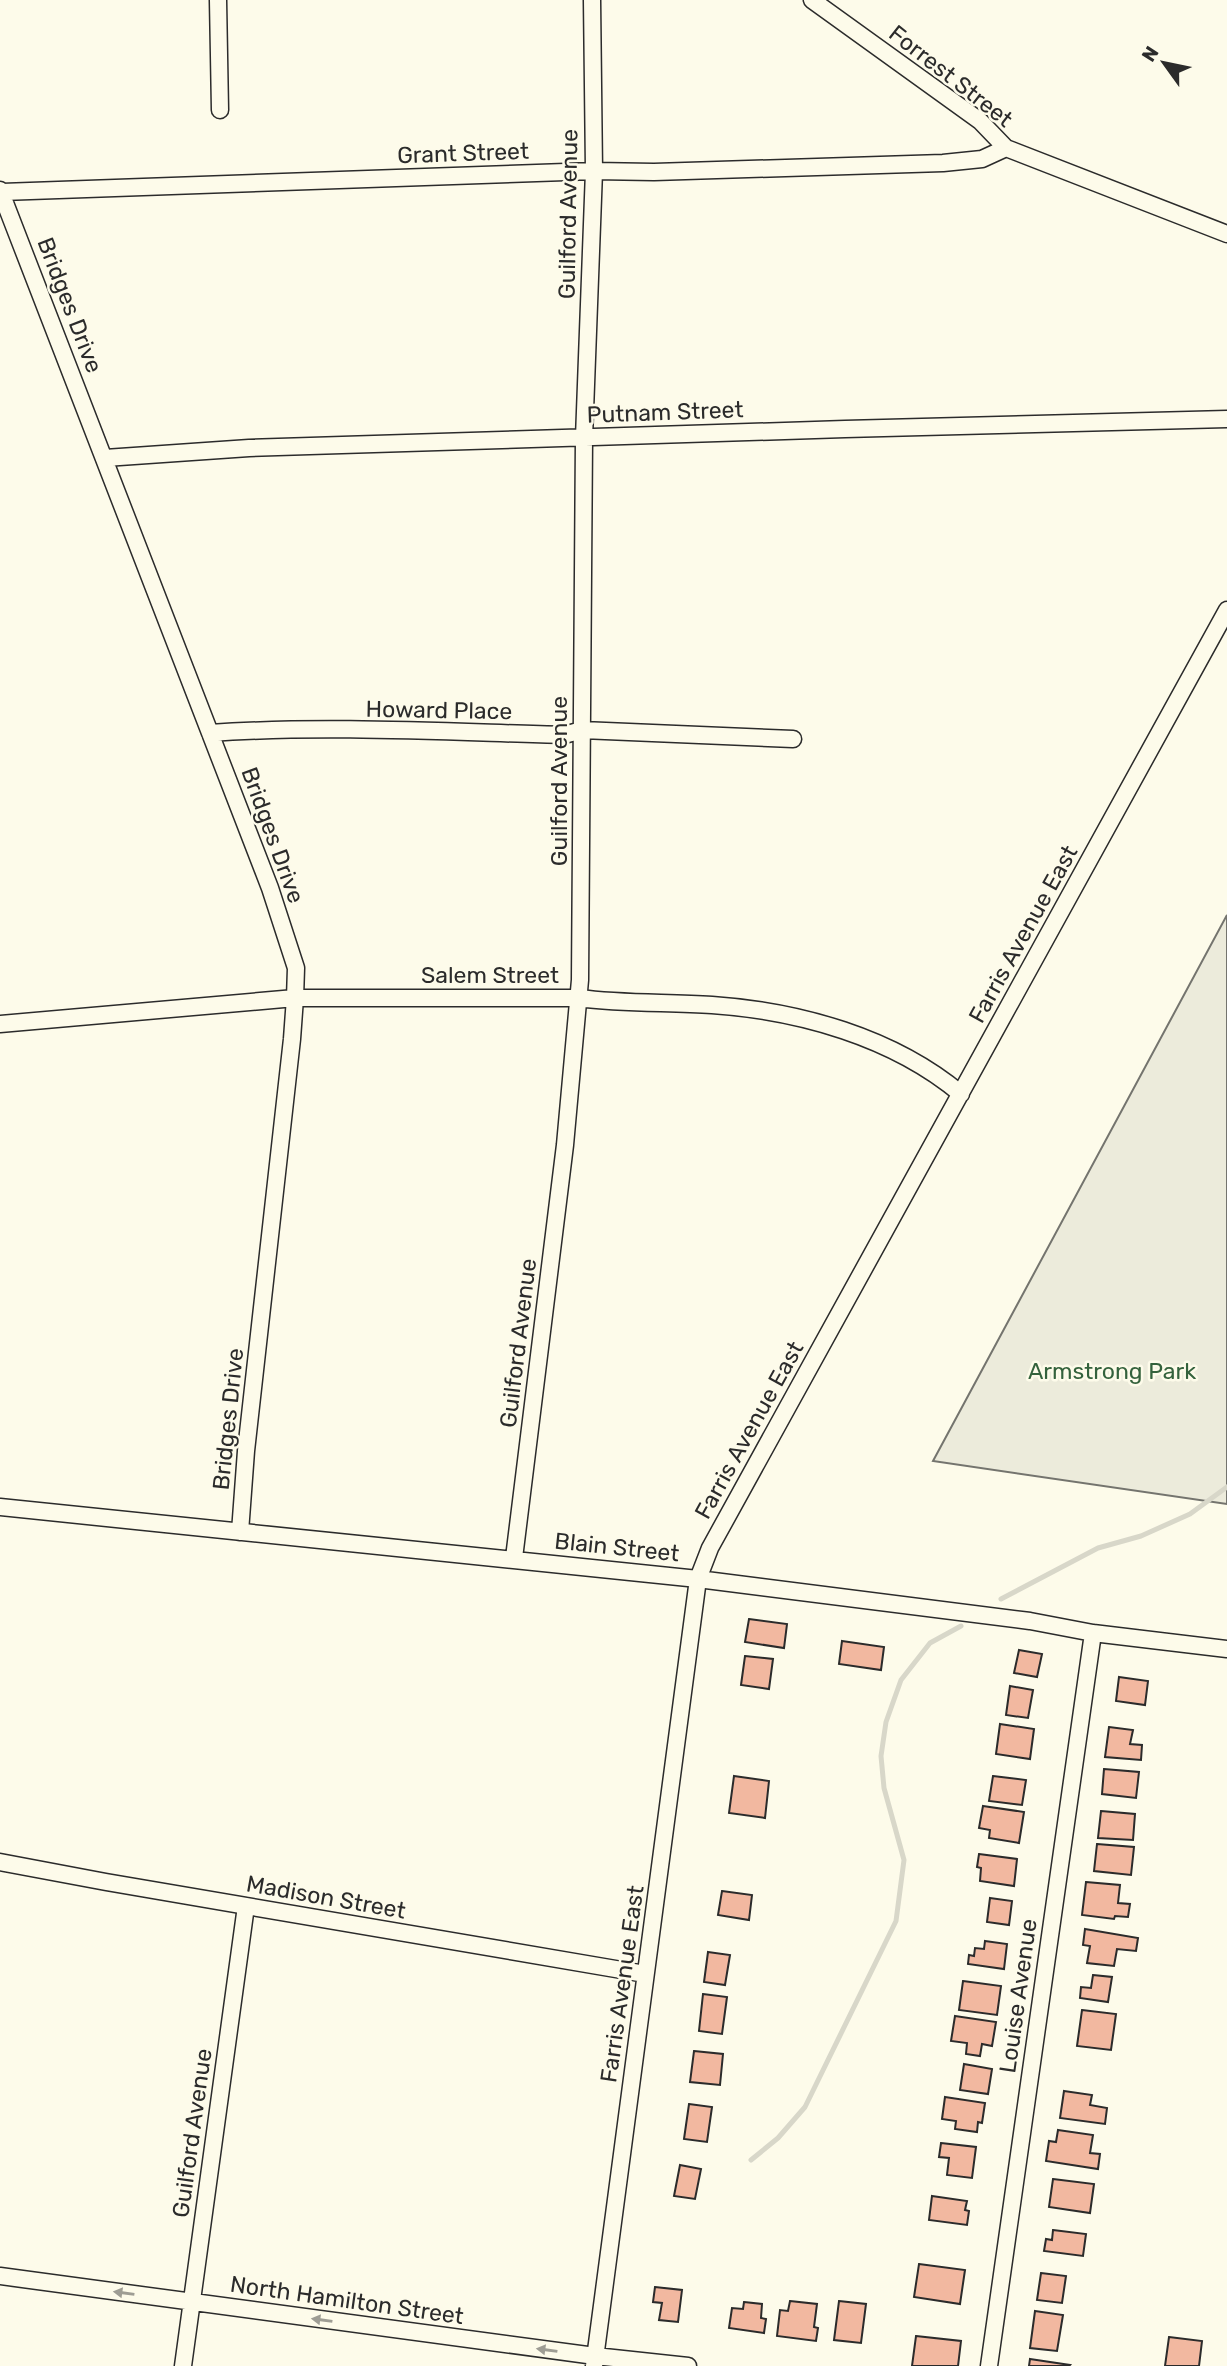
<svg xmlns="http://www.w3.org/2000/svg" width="1227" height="2366" viewBox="0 0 1227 2366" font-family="Rubik,sans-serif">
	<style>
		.green { fill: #ecebdb; stroke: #74746e; stroke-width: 2 }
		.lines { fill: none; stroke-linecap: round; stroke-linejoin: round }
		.stream { stroke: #d8d7c9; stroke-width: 5 }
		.building { fill: #f2b8a0; stroke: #2b2b2b; stroke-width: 2 }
		.street-casing { stroke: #2b2b2b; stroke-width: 19 }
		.street { stroke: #fdfbea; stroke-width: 16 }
		.oneway { fill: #9e9d94 }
		.labels { text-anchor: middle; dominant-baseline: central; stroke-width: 5; stroke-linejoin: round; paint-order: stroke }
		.street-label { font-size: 23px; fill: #2b2b2b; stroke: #fdfbea }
		.park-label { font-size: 23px; fill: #34623c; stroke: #fdfbea }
	</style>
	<rect width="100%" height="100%" fill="#fdfbea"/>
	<path class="green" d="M1227 915V1504L933 1461Z"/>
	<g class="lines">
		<path class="stream" d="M1001 1599 1098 1548 1141 1536 1190 1514 1227 1487
			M751 2160 778 2138 805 2107 896 1921 904 1860 884 1788 881 1756 886 1722 901 1680 930 1643 961 1626"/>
	</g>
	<path class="building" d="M749 1619 787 1624 784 1648 745 1642Z
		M842 1641 884 1647 881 1670 839 1664Z
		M1019 1650 1042 1654 1037 1677 1014 1673Z
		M745 1656 773 1659 769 1689 741 1685Z
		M1119 1677 1148 1681 1145 1705 1116 1701Z
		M1010 1686 1033 1690 1028 1718 1006 1715Z
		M1000 1724 1034 1729 1030 1759 996 1754Z
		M1109 1727 1133 1730 1130 1744 1142 1745 1141 1760 1105 1757Z
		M1104 1769 1139 1772 1136 1798 1102 1794Z
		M734 1776 769 1781 765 1818 729 1813Z
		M993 1776 1026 1780 1022 1805 989 1801Z
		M983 1806 1024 1812 1019 1843 989 1838 990 1830 979 1828Z
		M1101 1811 1135 1814 1133 1840 1098 1838Z
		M1097 1844 1134 1847 1131 1875 1094 1871Z
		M979 1854 1017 1859 1014 1886 980 1881 981 1868 977 1867Z
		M1086 1882 1120 1885 1118 1903 1130 1904 1128 1917 1115 1916 1114 1919 1082 1915Z
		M722 1891 752 1895 749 1920 718 1915Z
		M990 1898 1012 1901 1009 1925 987 1922Z
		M1085 1929 1138 1938 1136 1951 1117 1949 1114 1966 1087 1963 1090 1946 1083 1945Z
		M985 1941 1007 1944 1004 1969 968 1964 969 1955 974 1956 975 1948 984 1949Z
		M708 1952 730 1955 725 1985 704 1982Z
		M1093 1975 1112 1977 1108 2002 1080 1998 1081 1987 1091 1988Z
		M963 1981 1001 1986 997 2015 959 2010Z
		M703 1994 727 1997 722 2034 699 2031Z
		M1082 2010 1116 2014 1111 2050 1077 2046Z
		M955 2016 996 2022 992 2046 982 2044 980 2056 966 2054 967 2043 951 2041Z
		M694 2051 723 2054 720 2085 690 2082Z
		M964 2064 992 2069 988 2094 960 2090Z
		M1064 2091 1092 2095 1090 2105 1107 2108 1105 2124 1060 2118Z
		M945 2097 985 2103 982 2123 978 2122 977 2132 955 2129 956 2121 942 2119Z
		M689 2104 712 2107 707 2142 684 2139Z
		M1058 2130 1093 2135 1090 2153 1100 2154 1098 2169 1046 2161 1049 2141 1056 2142Z
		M941 2143 976 2147 972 2178 947 2175 949 2158 939 2157Z
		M680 2165 701 2169 695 2199 674 2196Z
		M1053 2179 1094 2184 1090 2213 1049 2207Z
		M932 2196 967 2201 965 2210 969 2211 967 2225 929 2220Z
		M1053 2230 1086 2234 1083 2256 1044 2251 1046 2239 1052 2240Z
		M919 2264 965 2270 960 2304 914 2297Z
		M1041 2273 1066 2276 1062 2303 1037 2300Z
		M655 2287 682 2290 678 2322 659 2320 662 2303 653 2302Z
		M790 2301 817 2304 814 2327 818 2328 816 2341 777 2336 780 2310 788 2311Z
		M839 2301 866 2304 861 2343 834 2340Z
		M744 2302 762 2304 761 2318 766 2319 764 2333 729 2328 732 2308 743 2309Z
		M1035 2311 1063 2315 1057 2351 1030 2348Z
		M916 2336 961 2341 958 2366H912Z
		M1169 2337 1202 2341 1199 2366H1165Z
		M1030 2359 1070 2365 1069 2366H1029Z"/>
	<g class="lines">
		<g class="street-casing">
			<path id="street" d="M218 0 220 110
				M812 0 980 121 1006 148 1227 234
				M0 190 270 888 296 968 295 998 292 1039 246 1451 240 1532
				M2 192 594 171 654 172 943 163 982 159 1006 148
				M105 458 249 448 845 429 1227 419
				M210 733C327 725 447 732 564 735L582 730 793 739
				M0 1024 295 998H579C623 1004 668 1002 712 1005 799 1011 893 1037 961 1094
				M0 1507 698 1579 1030 1621 1093 1633 1227 1649
				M514 1558 565 1145 580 980 584 438 594 171 592 0
				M0 1862 106 1882 645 1974
				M0 2276 595 2356 688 2366
				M183 2366 246 1906
				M594 2366 698 1579 710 1548 1227 610
				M989 2366 1093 1633"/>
		</g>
		<use href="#street" class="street"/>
	</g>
	<defs><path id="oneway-solid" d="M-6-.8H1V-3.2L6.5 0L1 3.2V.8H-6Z" transform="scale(1.75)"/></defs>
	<g class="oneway">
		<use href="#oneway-solid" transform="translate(124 2293) rotate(-172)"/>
		<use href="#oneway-solid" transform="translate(322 2320) rotate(-172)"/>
		<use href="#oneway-solid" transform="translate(547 2350) rotate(-172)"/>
	</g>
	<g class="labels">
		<g class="street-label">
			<text transform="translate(951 76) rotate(38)">Forrest Street</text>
			<text transform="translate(463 153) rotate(-2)">Grant Street</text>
			<text transform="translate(568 214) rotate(-89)">Guilford Avenue</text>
			<text transform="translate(70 305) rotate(69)">Bridges Drive</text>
			<text transform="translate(665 412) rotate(-2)">Putnam Street</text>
			<text transform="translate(439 710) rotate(1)">Howard Place</text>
			<text transform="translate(559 781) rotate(-90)">Guilford Avenue</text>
			<text transform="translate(273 835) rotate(70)">Bridges Drive</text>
			<text transform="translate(1023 934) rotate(-61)">Farris Avenue East</text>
			<text x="490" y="975">Salem Street</text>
			<text transform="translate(518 1343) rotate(-83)">Guilford Avenue</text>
			<text transform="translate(228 1419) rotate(-84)">Bridges Drive</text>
			<text transform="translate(749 1430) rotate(-61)">Farris Avenue East</text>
			<text transform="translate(617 1547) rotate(6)">Blain Street</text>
			<text transform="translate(326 1897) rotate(10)">Madison Street</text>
			<text transform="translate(622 1984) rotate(-82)">Farris Avenue East</text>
			<text transform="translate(1018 1996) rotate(-82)">Louise Avenue</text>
			<text transform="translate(192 2133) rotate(-82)">Guilford Avenue</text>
			<text transform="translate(347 2300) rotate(8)">North Hamilton Street</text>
		</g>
		<g class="park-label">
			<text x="1112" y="1371">Armstrong Park</text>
		</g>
	</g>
	<g transform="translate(1164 63) rotate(303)" stroke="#fdfbea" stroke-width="5" paint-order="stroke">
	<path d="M0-5L12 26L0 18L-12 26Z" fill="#2b2b2b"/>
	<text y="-10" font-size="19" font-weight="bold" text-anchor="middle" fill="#2b2b2b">N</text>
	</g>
</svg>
